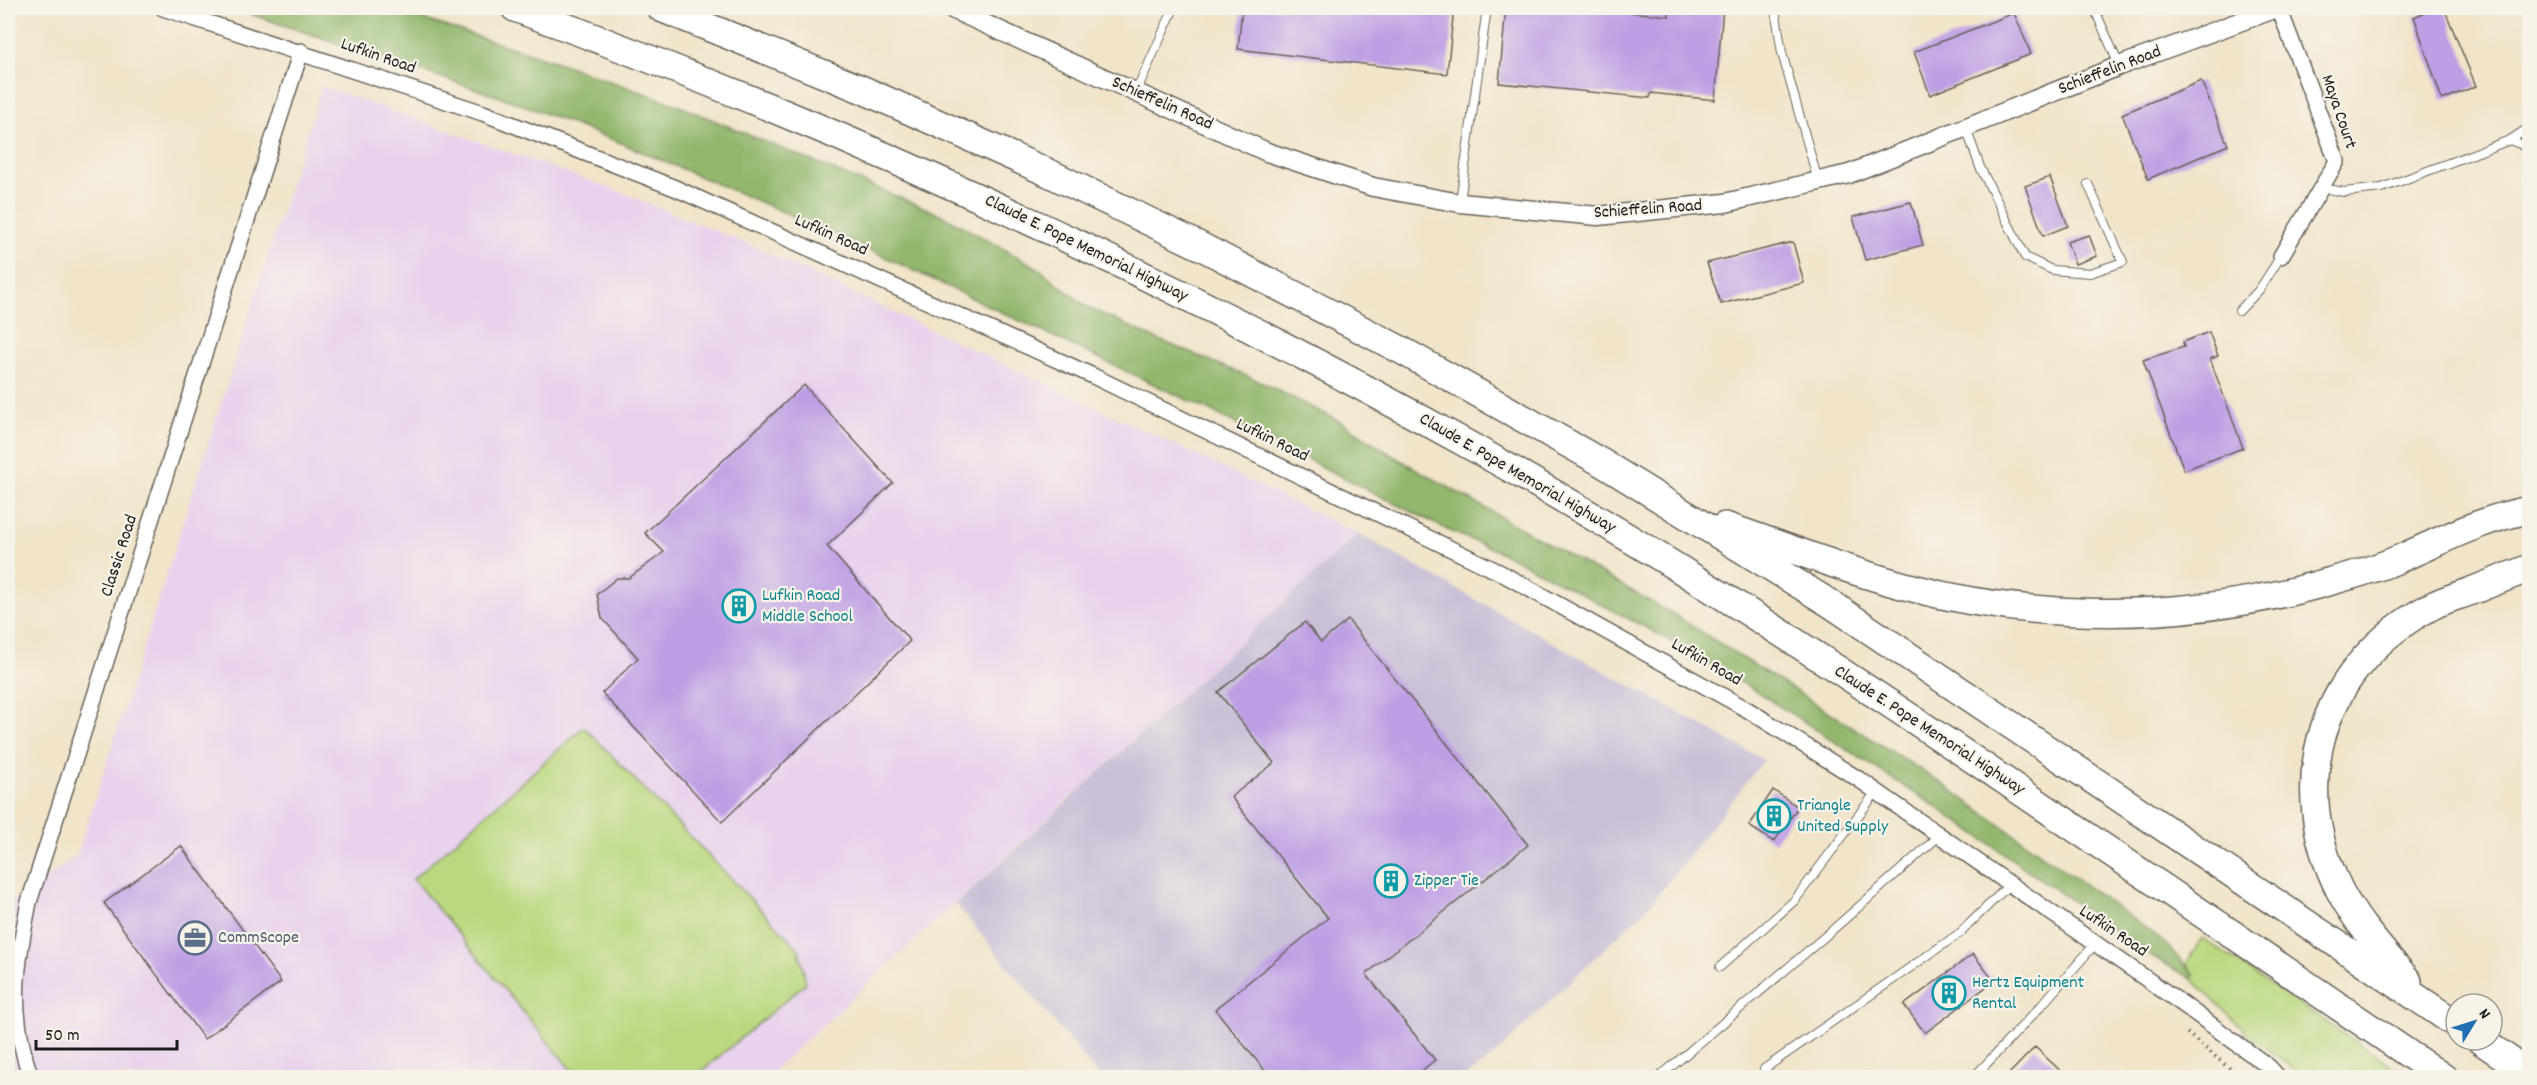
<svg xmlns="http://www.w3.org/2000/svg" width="2537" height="1085" viewBox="0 0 2537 1085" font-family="Dekko,sans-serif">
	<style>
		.built { fill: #e9d2ed }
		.industrial { fill: #c9bfd7 }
		.green { fill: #bad87e; stroke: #6b7a4d; stroke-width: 1.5 }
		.forest { fill: #93b86d; stroke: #586a44; stroke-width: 1.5 }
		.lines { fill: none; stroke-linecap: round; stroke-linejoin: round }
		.stream { stroke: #4ca6ca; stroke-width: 6 }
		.building { fill: #be9ee4 }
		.service-casing { stroke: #676259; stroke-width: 10 }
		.minor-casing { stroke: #676259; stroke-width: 18 }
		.tertiary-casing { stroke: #676259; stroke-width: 21 }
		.motorway-casing { stroke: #676259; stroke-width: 30 }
		.path { stroke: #676259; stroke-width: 4; stroke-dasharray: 1.5 4.5; stroke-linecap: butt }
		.service { stroke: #fff; stroke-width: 8 }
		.minor { stroke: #fff; stroke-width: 15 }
		.tertiary { stroke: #fff; stroke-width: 18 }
		.motorway { stroke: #fff; stroke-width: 27 }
		.labels { text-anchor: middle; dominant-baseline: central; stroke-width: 4.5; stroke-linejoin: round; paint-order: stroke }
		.street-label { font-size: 18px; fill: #1c1c1c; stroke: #f7f3e8 }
		.culture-label { font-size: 18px; fill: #0d838f; stroke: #f7f3e8; text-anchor: start }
		.service-label { font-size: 18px; fill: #4e5e75; stroke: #f7f3e8; text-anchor: start }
	</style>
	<rect width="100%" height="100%" fill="#f7f3e8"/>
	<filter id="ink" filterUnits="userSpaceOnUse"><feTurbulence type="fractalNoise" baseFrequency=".0167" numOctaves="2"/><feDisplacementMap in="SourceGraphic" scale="12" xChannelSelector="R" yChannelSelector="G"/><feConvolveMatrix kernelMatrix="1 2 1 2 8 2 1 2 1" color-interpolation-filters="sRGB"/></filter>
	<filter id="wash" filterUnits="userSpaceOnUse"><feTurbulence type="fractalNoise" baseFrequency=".008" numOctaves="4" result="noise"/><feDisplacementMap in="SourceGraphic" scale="24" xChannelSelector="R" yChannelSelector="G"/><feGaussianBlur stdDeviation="1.35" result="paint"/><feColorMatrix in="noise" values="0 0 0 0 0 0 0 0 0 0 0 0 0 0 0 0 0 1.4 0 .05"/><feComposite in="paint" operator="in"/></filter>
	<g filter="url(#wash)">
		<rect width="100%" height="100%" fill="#f1e4c9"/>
		<path class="built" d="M322 86 615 190 757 248 1186 450 1358 534 766 1077H8V906L77 856Z"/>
		<path class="industrial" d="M1358 534 1764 760 1649 906 1492 1057 1465 1077H1100L956 904Z"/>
		<path class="green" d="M584 727 799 949 806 983 695 1077H577L413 879Z
			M2202 938 2407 1077H2301L2288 1064 2250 1036 2192 979 2194 974 2186 964Z"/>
		<path class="forest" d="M232 8H388L554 61 677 105 944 216 1038 268 1087 307 1152 337 1259 381 1341 422 1395 457 1676 616 1940 782 2161 939 2194 975 2192 979 2150 955 1935 806 1759 693 1664 637 1507 555 1448 530 1217 414 847 239 621 143 518 103Z"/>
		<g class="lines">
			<path class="stream" d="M8 14 11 8"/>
		</g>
		<g id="blocks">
			<path class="building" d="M1242 8H1454L1447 74 1238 49Z
				M1506 8H1587L1669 16 1670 8H1723L1715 100 1651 93 1650 98 1499 83Z
				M2435 8H2444L2476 86 2442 100 2414 17Z
				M2014 13 2031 54 1930 95 1914 52Z
				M2201 81 2228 145 2148 179 2122 114Z
				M2050 177 2068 226 2043 236 2025 186Z
				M1911 202 1923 245 1865 260 1853 217Z
				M2089 235 2097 256 2075 264 2067 242Z
				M1793 242 1804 283 1721 304 1707 263Z
				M2209 332 2218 356 2210 359 2243 448 2184 470 2143 360 2184 347 2183 342Z
				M804 385 893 483 827 546 910 641 722 822 602 693 638 658 602 618 597 594 617 578H629L664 552 645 533Z
				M1348 620 1528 845 1366 974 1435 1060 1414 1077H1270L1215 1009 1328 918 1231 797 1274 763 1218 692 1305 622 1321 642Z
				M1773 790 1798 807 1774 842 1749 826Z
				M181 846 281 982 204 1039 104 903Z
				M1973 954 1994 981 1925 1033 1904 1005Z
				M2035 1047 2067 1077H2006Z"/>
		</g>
	</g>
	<g filter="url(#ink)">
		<use href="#blocks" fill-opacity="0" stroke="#676259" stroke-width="1.5"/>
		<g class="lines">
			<g class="service-casing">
				<path id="service" d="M1775 8 1782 53 1818 181
					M2094 8 2119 65
					M1136 92 1174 8
					M1966 128 1980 167 2025 257 2052 270 2090 273 2123 262 2088 184
					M2510 140 2530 148
					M2322 188 2344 192 2382 188 2510 140 2530 127
					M1460 202 1487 8
					M2239 311 2259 290 2281 256
					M1720 967 1795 900 1876 792
					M1764 1069 1960 933 2009 885
					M1658 1078 1829 933 1938 837
					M1973 1078 2041 1006 2095 944"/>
			</g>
			<g class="minor-casing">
				<path id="minor" d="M163 8 483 113 675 188 1093 376 1501 573 1748 710 1860 780 2184 1005 2269 1067 2279 1078
					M2279 8 2337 161 2281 256
					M31 1078C8 1011 16 969 29 902L301 51"/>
			</g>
			<g class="tertiary-casing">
				<path id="tertiary" d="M950 8 1267 152 1373 187 1460 203 1598 216 1725 203 1849 174 2119 66 2277 8"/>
			</g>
			<g class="motorway-casing">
				<path id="motorway" d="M515 8C845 129 1166 276 1474 448 1675 560 1867 687 2057 816 2186 903 2316 990 2444 1078
					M661 8 861 89 1049 173 1202 247 1401 350 1599 461 1831 604 2456 1024
					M1725 526C1785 546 1844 570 1905 586 2035 622 2187 621 2317 585 2342 578 2370 571 2394 561 2439 542 2482 518 2530 510
					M2408 981C2385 953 2357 924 2340 891 2284 781 2323 663 2432 606 2443 600 2455 597 2466 593 2487 585 2508 576 2530 568
					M2480 1040 2530 1074"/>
			</g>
			<path class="path" d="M2187 1033 2241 1078"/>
			<use href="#service" class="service"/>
			<use href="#minor" class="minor"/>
			<use href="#tertiary" class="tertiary"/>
			<use href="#motorway" class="motorway"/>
		</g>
	</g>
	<defs>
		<g id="building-ring" transform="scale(1.725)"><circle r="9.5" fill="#f7f3e8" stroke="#0f9aa8" stroke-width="1.5"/><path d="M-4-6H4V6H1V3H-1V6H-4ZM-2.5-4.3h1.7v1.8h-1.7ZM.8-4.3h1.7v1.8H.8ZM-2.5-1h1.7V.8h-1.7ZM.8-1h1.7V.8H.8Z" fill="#0f9aa8"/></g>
		<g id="office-ring" transform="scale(1.725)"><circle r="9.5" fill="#f7f3e8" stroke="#5c6f8a" stroke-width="1.5"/><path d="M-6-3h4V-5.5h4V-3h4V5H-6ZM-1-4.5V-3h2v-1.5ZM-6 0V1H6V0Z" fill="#5c6f8a"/></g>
	</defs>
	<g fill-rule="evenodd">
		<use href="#building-ring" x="739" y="606"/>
		<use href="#building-ring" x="1774" y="816"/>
		<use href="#building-ring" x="1391" y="881"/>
		<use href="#office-ring" x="195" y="938"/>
		<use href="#building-ring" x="1949" y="993"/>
	</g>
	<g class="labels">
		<g class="street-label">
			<text transform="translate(378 57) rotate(19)">Lufkin Road</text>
			<text transform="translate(2110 71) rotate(-21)">Schieffelin Road</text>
			<text transform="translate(1162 104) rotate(24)">Schieffelin Road</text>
			<text transform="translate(2338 112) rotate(71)">Maya Court</text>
			<text transform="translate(1648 210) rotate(-4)">Schieffelin Road</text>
			<text transform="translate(831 236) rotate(24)">Lufkin Road</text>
			<text transform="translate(1086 249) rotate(26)">Claude E. Pope Memorial Highway</text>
			<text transform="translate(1272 441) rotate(26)">Lufkin Road</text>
			<text transform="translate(1517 474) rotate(30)">Claude E. Pope Memorial Highway</text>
			<text transform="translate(120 556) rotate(-72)">Classic Road</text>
			<text transform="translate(1706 663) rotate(30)">Lufkin Road</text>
			<text transform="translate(1929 731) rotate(33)">Claude E. Pope Memorial Highway</text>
			<text transform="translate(2113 932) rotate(34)">Lufkin Road</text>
		</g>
		<g class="culture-label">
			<text x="762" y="596">Lufkin Road<tspan x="762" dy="21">Middle School</tspan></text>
			<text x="1797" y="806">Triangle<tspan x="1797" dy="21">United Supply</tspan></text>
			<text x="1414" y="881">Zipper Tie</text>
			<text x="1972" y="983">Hertz Equipment<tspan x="1972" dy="21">Rental</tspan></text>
		</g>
		<g class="service-label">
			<text x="218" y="938">CommScope</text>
		</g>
	</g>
	<rect width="2537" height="1085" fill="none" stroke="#f7f3e8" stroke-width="30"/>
	<g transform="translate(2474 1022) rotate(52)"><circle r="28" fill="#f7f3e8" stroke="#9f9d96" stroke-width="1.5"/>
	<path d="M0-4.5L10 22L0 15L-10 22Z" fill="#1f6fb2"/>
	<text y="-9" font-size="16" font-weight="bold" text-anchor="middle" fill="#1c1c1c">N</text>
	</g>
	<path d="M36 1040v9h141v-9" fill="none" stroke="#1c1c1c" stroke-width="3"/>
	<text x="45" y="1040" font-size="18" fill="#1c1c1c" stroke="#f7f3e8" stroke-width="4.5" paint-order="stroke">50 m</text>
</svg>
